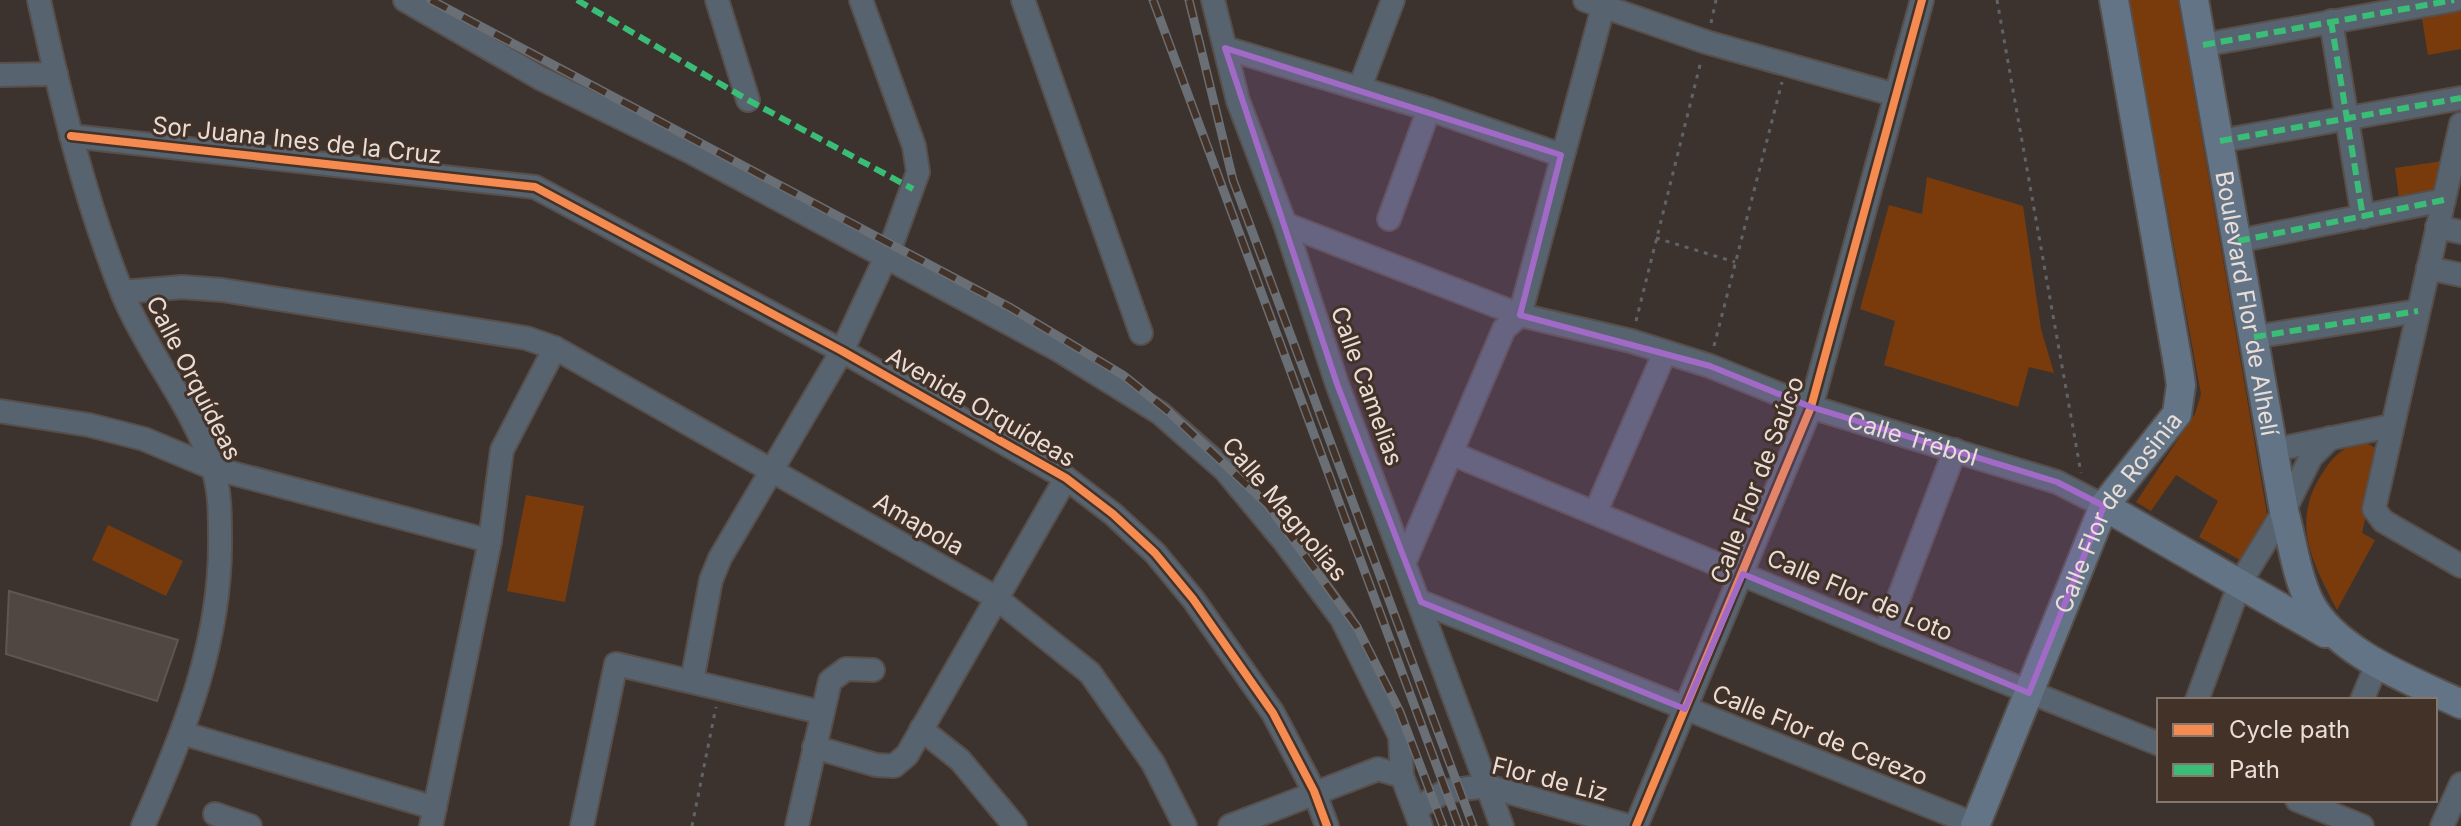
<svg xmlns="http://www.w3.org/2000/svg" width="2461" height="826" viewBox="0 0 2461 826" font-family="Inter,sans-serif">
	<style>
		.green { fill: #793b0b }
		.building { fill: #504743; stroke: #5f5652; stroke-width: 2 }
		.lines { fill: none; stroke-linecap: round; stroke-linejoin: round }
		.minor-casing { stroke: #574f4b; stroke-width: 26 }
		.major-casing { stroke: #574f4b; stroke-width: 32 }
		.path { stroke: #60646a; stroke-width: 3; stroke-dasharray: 4 6; stroke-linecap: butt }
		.minor { stroke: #586370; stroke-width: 22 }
		.major { stroke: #627486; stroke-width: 28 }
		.rail-casing { stroke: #6a6e75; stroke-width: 9 }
		.rail { stroke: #433228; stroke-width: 6; stroke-dasharray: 18; stroke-linecap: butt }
		.quiet { stroke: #3abd76; stroke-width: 6; stroke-dasharray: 12 6; stroke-linecap: butt }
		.cycleway-casing { stroke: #433228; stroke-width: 13 }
		.cycleway { stroke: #f68b52; stroke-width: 8 }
		.marked { fill: #a26ac7; fill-opacity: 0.2; stroke: #a26ac7; stroke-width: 6; stroke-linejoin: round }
		.labels { text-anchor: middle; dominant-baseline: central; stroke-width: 6; stroke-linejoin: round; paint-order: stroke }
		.street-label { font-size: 24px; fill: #e9ddd7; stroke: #433228 }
	</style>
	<rect width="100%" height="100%" fill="#3d332e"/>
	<path class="green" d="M2129 0H2178L2267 514 2240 560 2199 537 2218 501 2176 475 2151 511 2136 502 2195 414 2201 394Z
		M2461 0V49L2428 55 2420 7Z
		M2442 161 2433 198 2400 206 2395 168Z
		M1927 177 2023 206 2041 329 2054 373 2029 367 2018 407 1884 365 1895 321 1860 309 1889 205 1922 214Z
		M2366 443 2376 448 2379 457 2362 533 2375 540 2337 610C2313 563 2290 523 2322 474 2334 455 2343 446 2366 443Z
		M526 495 584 506 565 602 507 591Z
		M108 525 183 561 166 596 92 560Z"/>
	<path class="building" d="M9 591 178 640 157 701 6 654Z"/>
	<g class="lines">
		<g class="minor-casing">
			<g id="minor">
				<path d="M39 0C61 100 85 202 124 297 149 356 194 408 213 469 220 490 220 514 220 536 222 640 184 732 143 826"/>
				<path d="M405 0 540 78 689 151 1057 349 1160 413 1225 470 1284 541 1342 619 1400 736 1402 776 1421 826"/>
				<path d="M717 0 748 100"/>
				<path d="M1023 0 1141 333"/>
				<path d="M1213 0 1238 101 1285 224 1337 384 1502 826"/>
				<path d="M1585 0 1706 42 1896 95"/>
				<path d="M2331 21 2363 217"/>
				<path d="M2203 45 2454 0"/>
				<path d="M1225 48 1429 109 1561 155"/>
				<path d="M0 75 56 74"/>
				<path d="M1360 87 1393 0"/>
				<path d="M2461 124 2374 509 2383 521 2461 566"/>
				<path d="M71 136 535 187 842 351 1066 478 1113 514 1155 553 1193 599 1273 713 1314 791 1327 826"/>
				<path d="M2220 141 2461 98"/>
				<path d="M1389 219 1429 109"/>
				<path id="s1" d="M1285 224 1520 315 1631 341 1710 366 1811 407 2057 482 2104 506"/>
				<path d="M2437 227 2461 232"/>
				<path d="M2238 241 2444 200"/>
				<path d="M2428 268 2461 275"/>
				<path d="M122 292 182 287 222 290 526 338 555 348 995 597 1090 673 1153 763 1185 826"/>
				<path d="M2254 337 2418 311"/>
				<path d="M0 411 89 425 144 439 213 468 490 541"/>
				<path d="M2274 450 2391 426"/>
				<path d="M1453 454 1885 634 2159 744"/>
				<path d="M1596 511 1665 352"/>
				<path d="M1405 561 1504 329 1520 315 1605 0"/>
				<path d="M1421 602 1979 826"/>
				<path d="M1885 634 1955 450"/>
				<path d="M692 681 711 580 720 558 842 351 891 246 918 172 914 146 861 0"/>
				<path d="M2197 700 2240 583 2284 511 2311 457 2330 438"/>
				<path d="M2362 700 2377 664"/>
				<path d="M921 729 960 760 1015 826"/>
				<path d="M182 733 435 808"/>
				<path d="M814 747 876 765 894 766 907 755 1066 478"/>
				<path d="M2297 800 2362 826"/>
				<path d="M1415 809 1446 791 1487 786 1629 826"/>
				<path d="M215 814 250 826"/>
				<path d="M431 826 490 541 502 450 555 348"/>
				<path d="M582 826 616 664 820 712"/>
				<path d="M797 826 830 681 846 669 873 670"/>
				<path d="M1230 826 1378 769 1402 776"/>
				<path d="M1636 826 1811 407 1922 0"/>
				<path d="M2442 826 2461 784"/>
			</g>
		</g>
		<g class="major-casing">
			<g id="major">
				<path id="s2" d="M2194 0 2284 511C2292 540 2296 574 2309 601 2334 652 2412 681 2461 704"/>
				<path d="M2104 506 2325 633"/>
				<path id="s3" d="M1975 826 2104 506 2177 414 2181 385 2178 364 2114 0"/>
			</g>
		</g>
		<path class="path" d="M1997 0 2081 473
			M1711 23 1716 0
			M1656 238 1735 262
			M1636 321 1701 61
			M1714 346 1782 82
			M692 826 716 707"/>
		<use href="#minor" class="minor"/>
		<use href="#major" class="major"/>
		<g class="rail-casing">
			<path id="rail" d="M431 0 1011 308 1123 375 1169 412 1268 505 1357 627 1400 712 1443 826
				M1153 0 1459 826
				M1189 0 1233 180 1473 826"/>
		</g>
		<use href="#rail" class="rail"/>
		<path class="quiet" d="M577 0 748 100 913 189
			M2331 21 2363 217
			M2203 45 2454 0
			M2220 141 2461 98
			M2238 241 2444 200
			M2254 337 2418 311"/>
		<g class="cycleway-casing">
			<path id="cycleway" d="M71 136 535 187 842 351 1066 478 1113 514 1155 553 1193 599 1273 713 1314 791 1327 826
				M1636 826 1811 407 1922 0"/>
		</g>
		<use href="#cycleway" class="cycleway"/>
	</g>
	<path class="marked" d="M1225 48 1561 155 1520 315 1710 366 1811 407 2057 482 2104 506 2029 693 1743 574 1685 709 1421 602 1337 384Z"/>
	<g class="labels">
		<g class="street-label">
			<text transform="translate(297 140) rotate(6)">Sor Juana Ines de la Cruz</text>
			<text stroke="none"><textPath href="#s2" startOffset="308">Boulevard Flor de Alhelí</textPath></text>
			<text transform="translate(194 378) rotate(63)">Calle Orquídeas</text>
			<text transform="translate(1367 386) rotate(70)">Calle Camelias</text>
			<text transform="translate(981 407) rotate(30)">Avenida Orquídeas</text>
			<text stroke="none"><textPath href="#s1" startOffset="664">Calle Trébol</textPath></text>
			<text transform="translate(1757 480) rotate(-69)">Calle Flor de Saúco</text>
			<text transform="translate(1285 509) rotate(50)">Calle Magnolias</text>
			<text stroke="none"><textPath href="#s3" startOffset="346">Calle Flor de Rosinia</textPath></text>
			<text transform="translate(919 524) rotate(30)">Amapola</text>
			<text transform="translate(1860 595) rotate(23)">Calle Flor de Loto</text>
			<text transform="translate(1820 735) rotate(22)">Calle Flor de Cerezo</text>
			<text transform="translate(1550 779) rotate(14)">Flor de Liz</text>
		</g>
	</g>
	<rect x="2157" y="698" width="280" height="104" fill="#433228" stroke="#85766e" stroke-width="2"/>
	<rect x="2173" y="724" width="40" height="12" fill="#f68b52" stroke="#85766e" stroke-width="2"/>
	<text x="2229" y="738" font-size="24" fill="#e9ddd7">Cycle path</text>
	<rect x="2173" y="764" width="40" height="12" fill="#3abd76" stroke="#85766e" stroke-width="2"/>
	<text x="2229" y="778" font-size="24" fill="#e9ddd7">Path</text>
</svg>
